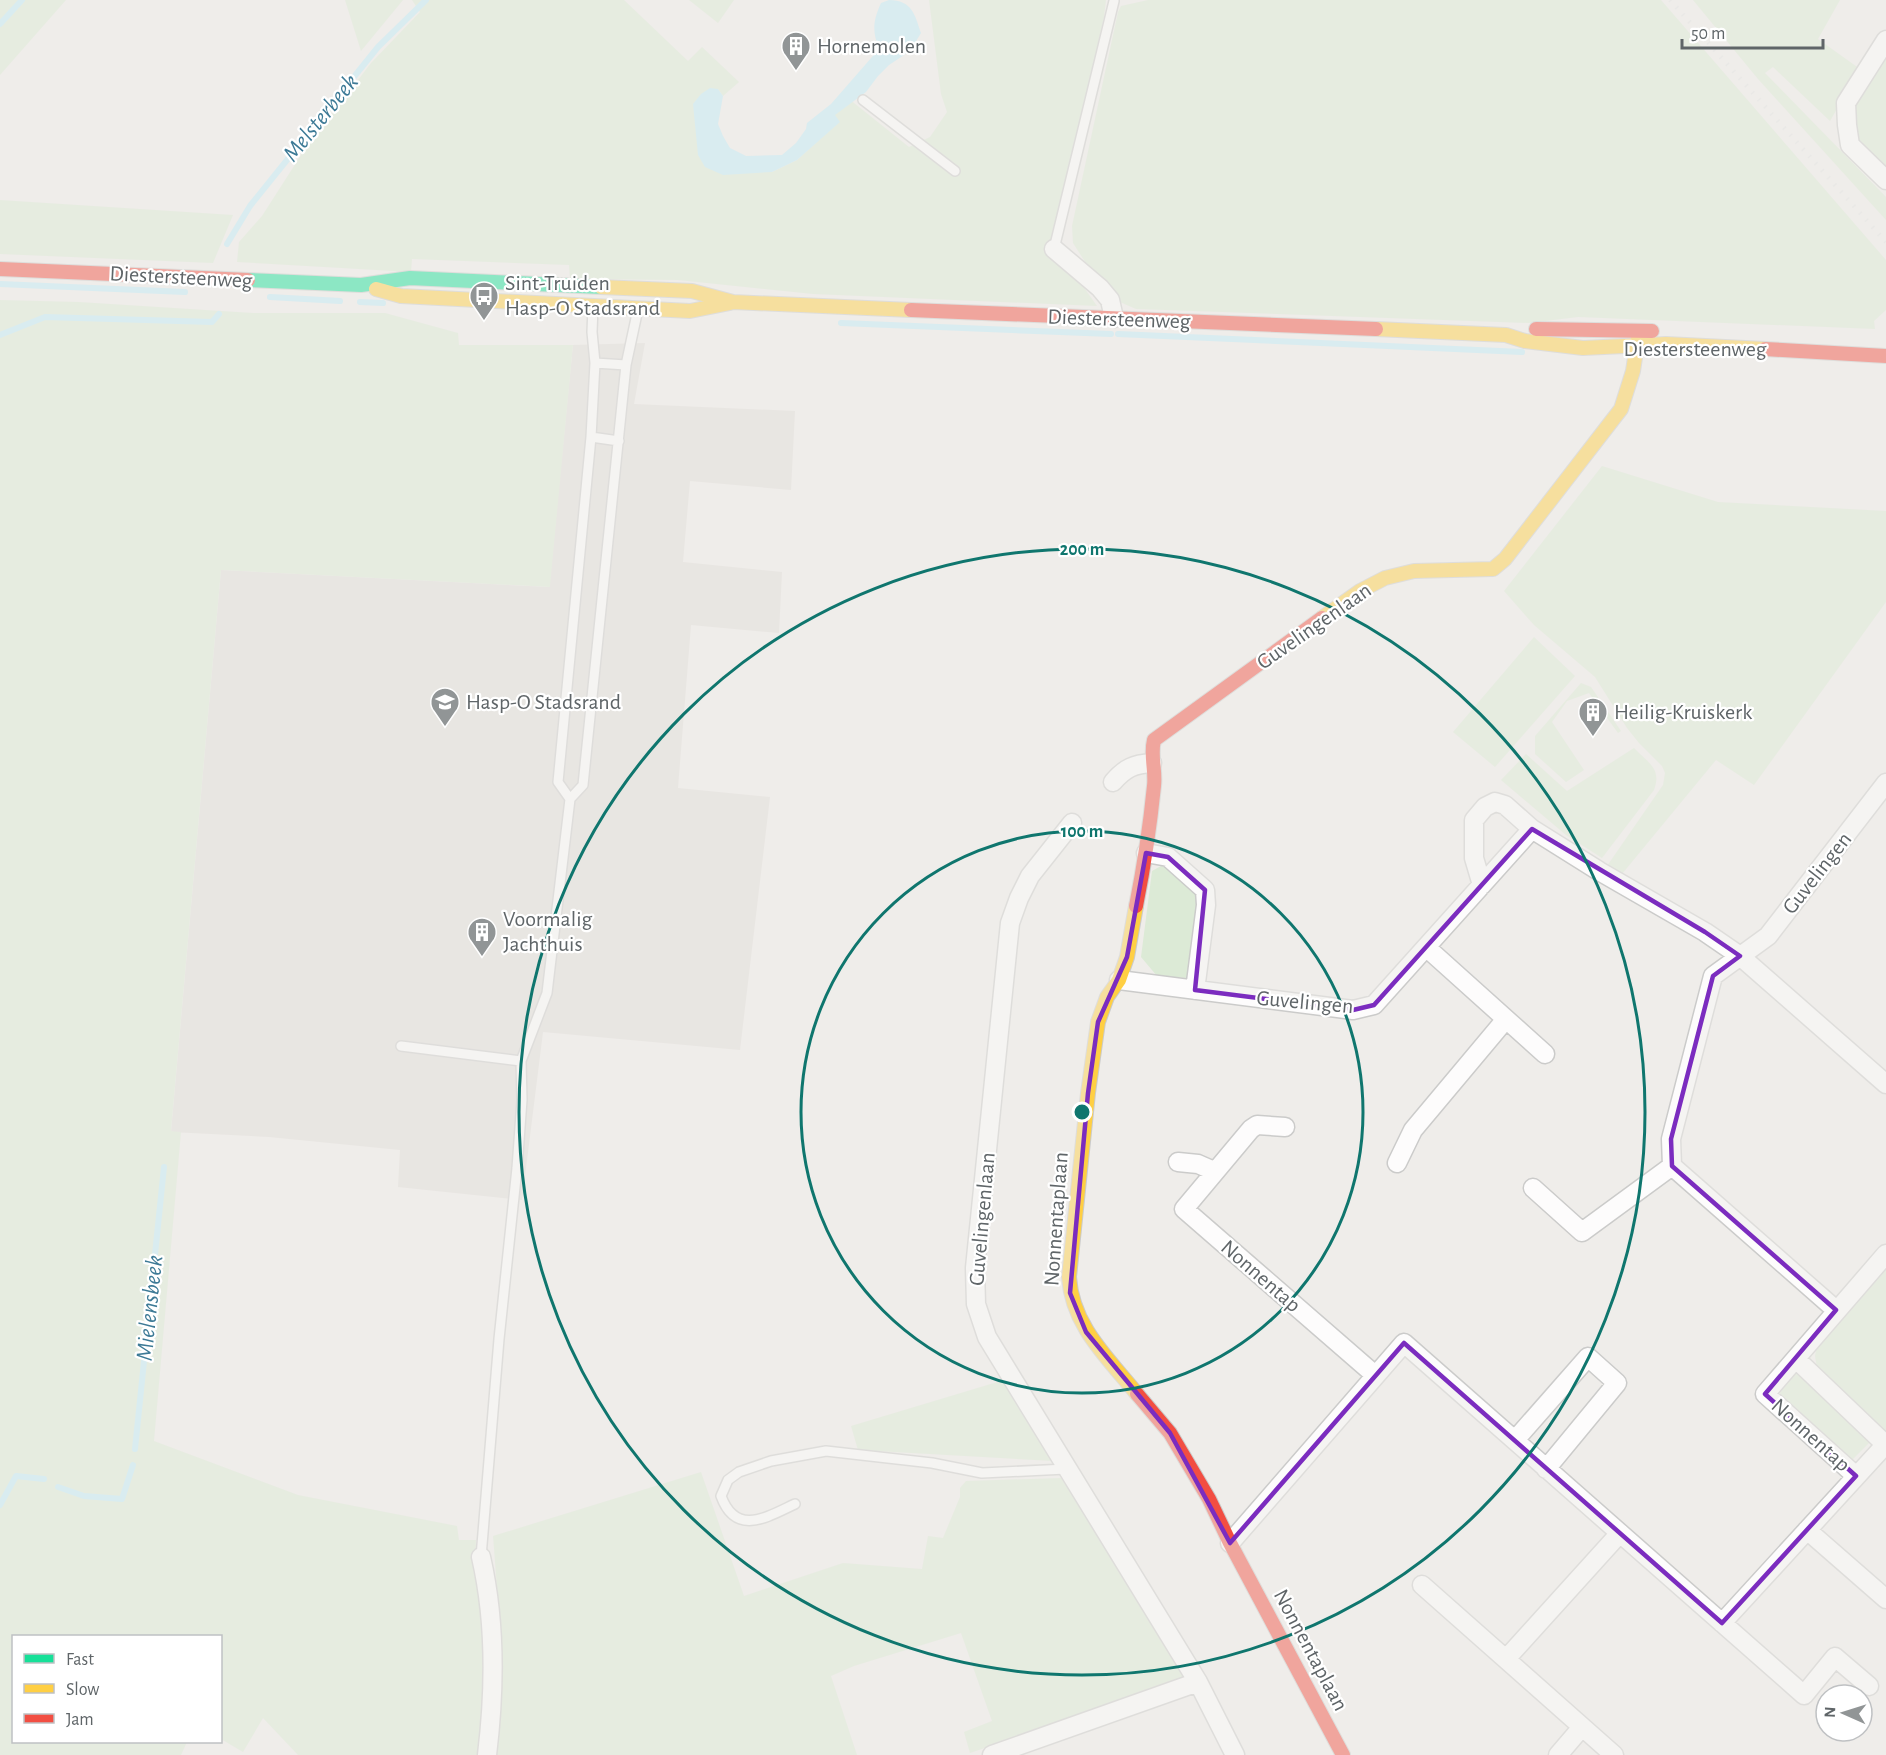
<svg xmlns="http://www.w3.org/2000/svg" width="1886" height="1755" viewBox="0 0 1886 1755" font-family="'Alegreya Sans',sans-serif">
	<style>
		.education { fill: #e1ddda }
		.green { fill: #dcead6 }
		.water { fill: #bfebf8 }
		.lines { fill: none; stroke-linecap: round; stroke-linejoin: round }
		.stream { stroke: #bfebf8; stroke-width: 6 }
		.lane-casing { stroke: #cbcbca; stroke-width: 12 }
		.street-casing { stroke: #cbcbca; stroke-width: 21 }
		.fast-casing { stroke: #cbcbca; stroke-width: 16 }
		.slow-casing { stroke: #cbcbca; stroke-width: 16 }
		.jam-casing { stroke: #cbcbca; stroke-width: 16 }
		.lane { stroke: #fdfcfc; stroke-width: 9 }
		.street { stroke: #fdfcfc; stroke-width: 18 }
		.fast { stroke: #16e098; stroke-width: 14 }
		.slow { stroke: #ffcf43; stroke-width: 14 }
		.jam { stroke: #f24e42; stroke-width: 14 }
		.rail { stroke: #e3e3e3; stroke-width: 4.5; stroke-dasharray: 1.5 8; stroke-linecap: butt }
		.marked { fill: none; stroke: #7b2cbf; stroke-width: 4.5; stroke-linejoin: round }
		.ring { fill: none; stroke: #0f766e; stroke-width: 3 }
		.labels { text-anchor: middle; dominant-baseline: central; stroke-width: 4.5; stroke-linejoin: round; paint-order: stroke }
		.poi-label { font-size: 22px; fill: #5f6568; stroke: #fff; text-anchor: start }
		.street-label { font-size: 22px; fill: #5f6568; stroke: #fff }
		.water-label { font-size: 24px; font-style: italic; fill: #3d7a96; stroke: #fff }
		.centre { fill: #0f766e; stroke: #fff; stroke-width: 3 }
		.ring-label { font-size: 18px; text-anchor: middle; font-weight: bold; fill: #0f766e; stroke: #fff; stroke-width: 4.5; stroke-linejoin: round; paint-order: stroke }
	</style>
	<rect width="100%" height="100%" fill="#efedea"/>
	<path class="education" d="M645 343 634 404 795 411 791 490 690 481 683 562 782 572 779 633 691 625 678 788 770 797 740 1050 543 1032 522 1200 398 1187 400 1150 269 1137 171 1132 221 570 549 587 573 345Z"/>
	<path class="green" d="M0 0H66L0 75Z
		M345 0H403L361 51Z
		M412 0H624L688 61 702 47 739 82 723 96 718 89 698 155 756 172H772L797 160 821 138 844 95 909 147 930 137 947 112 941 94 929 0H1106L1104 17 1053 244 1097 306 813 294 678 280 570 279 569 265 412 259 411 272 237 262 239 242 262 216 303 152 371 63 420 12Z
		M689 0H734L718 23Z
		M1148 0H1661L1886 260V310L1874 321 1875 329 1578 317 1529 323 1136 309 1113 299 1091 271 1073 243 1072 226 1118 12 1121 6Z
		M1693 0H1840L1818 39 1860 69 1830 121 1773 67 1765 73 1886 197V220L1758 79Z
		M1886 49V173L1839 129Z
		M0 200 233 215 213 263 0 254Z
		M0 300 79 302 253 313H385L458 333 459 345H573L550 587 221 570 171 1131 181 1132 154 1441 298 1495 457 1526 459 1540H476L475 1574 482 1608 486 1641 482 1738 480 1755H298L263 1718 243 1752 221 1739 220 1636H14V1742H187L181 1755H0Z
		M1602 466 1718 502 1886 511V602L1754 785 1716 760 1622 874 1607 866 1663 785 1665 773 1662 766 1639 743 1627 728 1595 677 1534 625 1504 591Z
		M1534 637 1575 676 1495 767 1453 732Z
		M1581 683 1591 687 1621 731 1618 733 1589 693 1567 701 1552 722 1584 770 1566 782 1535 754V736Z
		M1634 748C1648 763 1662 768 1654 790L1602 858 1566 835 1501 780 1526 754 1567 791Z
		M1161 866 1169 868 1182 877 1195 894 1198 907 1187 978 1157 976 1141 957 1152 871Z
		M1886 1267V1433L1817 1368 1815 1356 1817 1345Z
		M1796 1370 1870 1442 1852 1460 1778 1392Z
		M1004 1380 1053 1461 858 1450 851 1426Z
		M701 1472 744 1596 843 1563 922 1569 928 1536 943 1538 960 1497V1488L966 1481 1061 1478 1105 1542 1186 1674 1183 1680 1175 1683 970 1753 964 1732 992 1721 961 1633 854 1666 831 1676 857 1755H497C503 1682 499 1609 493 1536Z"/>
	<path class="water" d="M889 0C912 0 915 15 921 33L910 51 889 65 878 76 866 92 835 115 840 122 797 160 772 172 723 175 705 167 698 155 693 104 701 94 710 88 718 89 723 96 718 124 723 136 730 148 746 156 782 155 796 143 806 129 807 123 831 104 879 49C872 31 873 21 881 3Z"/>
	<g class="lines">
		<path class="stream" d="M0 24 22 0
			M227 244 250 206 378 47 426 0
			M0 284 185 292
			M270 297 340 301
			M360 302 383 303
			M841 323 1111 334
			M1118 334 1522 352
			M0 335 45 317 212 322 219 314
			M135 1449 164 1167
			M58 1487 84 1496 122 1499 133 1465
			M0 1505 16 1476 44 1479"/>
		<g class="lane-casing">
			<path id="lane" d="M863 100 955 171
				M1054 249 1114 1
				M595 363 626 365
				M591 437 619 441
				M570 799 583 785 626 365 638 309
				M401 1046 521 1061
				M795 1504C767 1517 736 1537 721 1496L728 1480 739 1472 771 1461 826 1451 932 1463 982 1473 1066 1469
				M481 1557 499 1339 517 1168 522 1100 521 1061 547 993 570 799 558 782 591 437 595 363 592 332 593 307"/>
		</g>
		<g class="street-casing">
			<path id="street" d="M1886 40 1846 103 1847 125 1850 145 1886 180
				M1054 249 1100 288 1110 300 1114 318
				M1113 782C1125 768 1134 764 1152 763
				M1072 823 1030 876 1019 898 1010 923 975 1268 976 1304 987 1337 1198 1682 1235 1755
				M1146 853 1168 857 1205 890 1206 905 1195 990
				M1482 885 1474 858V820L1485 807 1495 802 1505 805 1532 829 1599 871 1705 932 1740 956 1886 1084
				M1427 948 1545 1054
				M1119 980 1353 1010 1374 1005 1532 829
				M1285 1127 1257 1125 1251 1129 1184 1209 1375 1375
				M1178 1162 1198 1164 1214 1171
				M1397 1163 1413 1130 1506 1019
				M1533 1188 1582 1232 1672 1166
				M1836 1310 1672 1166 1671 1139 1713 976 1768 936 1886 783
				M1796 1359 1885 1444
				M1515 1440 1588 1357 1617 1383 1546 1469
				M1856 1476 1765 1394 1886 1254
				M1807 1530 1886 1599
				M1230 1543 1404 1343 1804 1695 1835 1657 1869 1686
				M481 1557C496 1622 495 1689 487 1755
				M1422 1585 1614 1755
				M1722 1623 1886 1444
				M1506 1659 1620 1533
				M992 1755 1198 1682
				M1558 1755 1582 1727"/>
		</g>
		<g class="fast-casing">
			<path id="fast" d="M248 280 361 285 410 278 601 287"/>
		</g>
		<g class="slow-casing">
			<path id="slow" d="M601 287 692 291 733 302 911 310
				M376 289 401 296 690 311 730 303
				M1376 329 1506 335 1525 341 1583 348 1666 344 1765 349
				M1322 618 1360 591 1385 578 1414 571 1493 569 1505 559 1621 409 1633 371 1639 331
				M1136 906 1127 957 1119 980 1107 997 1098 1022 1088 1093 1069 1277C1072 1326 1108 1358 1137 1394"/>
		</g>
		<g class="jam-casing">
			<path id="jam" d="M0 269 248 280
				M911 310 1376 329
				M1536 329 1652 331
				M1765 349 1886 356
				M1136 906C1144 866 1150 826 1154 786 1156 770 1150 756 1154 740L1322 618
				M1137 1394 1170 1433 1209 1499 1230 1543 1343 1755"/>
		</g>
		<use href="#lane" class="lane"/>
		<use href="#street" class="street"/>
		<use href="#fast" class="fast"/>
		<use href="#slow" class="slow"/>
		<use href="#jam" class="jam"/>
		<path class="rail" d="M1670 0 1886 242"/>
	</g>
	<path d="M0 0H1886V1755H0ZM1532 829 1705 932 1740 956 1713 976 1671 1139 1672 1166 1836 1310 1765 1394 1856 1476 1722 1623 1404 1343 1230 1543 1170 1433 1086 1332 1070 1293 1088 1093 1098 1022 1127 957 1146 853 1168 857 1205 890 1195 990 1353 1010 1374 1005Z" fill="#efedea" fill-opacity=".55" fill-rule="evenodd"/>
	<path class="marked" d="M1532 829 1705 932 1740 956 1713 976 1671 1139 1672 1166 1836 1310 1765 1394 1856 1476 1722 1623 1404 1343 1230 1543 1170 1433 1086 1332 1070 1293 1088 1093 1098 1022 1127 957 1146 853 1168 857 1205 890 1195 990 1353 1010 1374 1005Z"/>
	<g class="ring">
		<circle cx="1082" cy="1112" r="281"/>
		<circle cx="1082" cy="1112" r="563"/>
	</g>
	<defs>
		<g id="building-pin" transform="scale(1.5)"><path d="M0 17L-7.5 6A9.5 9.5 0 1 1 7.5 6Z" fill="#919596" stroke="#fff"/><path d="M-4-6H4V6H1V3H-1V6H-4ZM-2.5-4.3h1.7v1.8h-1.7ZM.8-4.3h1.7v1.8H.8ZM-2.5-1h1.7V.8h-1.7ZM.8-1h1.7V.8H.8Z" fill="#fff"/></g>
		<g id="bus-pin" transform="scale(1.5)"><path d="M0 17L-7.5 6A9.5 9.5 0 1 1 7.5 6Z" fill="#919596" stroke="#fff"/><path d="M-5-6H5V4H4V6H2V4H-2V6H-4V4H-5ZM-3.5-4V0h7V-4ZM-3.5 1.2v1.5H-2V1.2ZM2 1.2v1.5H3.5V1.2Z" fill="#fff"/></g>
		<g id="school-pin" transform="scale(1.5)"><path d="M0 17L-7.5 6A9.5 9.5 0 1 1 7.5 6Z" fill="#919596" stroke="#fff"/><path d="M0-5L7-2L0 1L-7-2ZM-4 1L0 2.5L4 1V4Q0 6-4 4Z" fill="#fff"/></g>
	</defs>
	<g fill-rule="evenodd">
		<use href="#building-pin" x="796" y="46"/>
		<use href="#bus-pin" x="484" y="296"/>
		<use href="#school-pin" x="445" y="702"/>
		<use href="#building-pin" x="1593" y="712"/>
		<use href="#building-pin" x="482" y="932"/>
	</g>
	<g class="labels">
		<g class="poi-label">
			<text x="817" y="46">Hornemolen</text>
			<text x="505" y="283">Sint-Truiden<tspan x="505" dy="25">Hasp-O Stadsrand</tspan></text>
			<text x="466" y="702">Hasp-O Stadsrand</text>
			<text x="1614" y="712">Heilig-Kruiskerk</text>
			<text x="503" y="919">Voormalig<tspan x="503" dy="25">Jachthuis</tspan></text>
		</g>
		<g class="street-label">
			<text transform="translate(181 277) rotate(3)">Diestersteenweg</text>
			<text transform="translate(1119 319) rotate(2)">Diestersteenweg</text>
			<text x="1695" y="349">Diestersteenweg</text>
			<text transform="translate(1314 626) rotate(-35)">Guvelingenlaan</text>
			<text transform="translate(1817 873) rotate(-52)">Guvelingen</text>
			<text transform="translate(1305 1002) rotate(5)">Guvelingen</text>
			<text transform="translate(982 1219) rotate(-85)">Guvelingenlaan</text>
			<text transform="translate(1056 1219) rotate(-86)">Nonnentaplaan</text>
			<text transform="translate(1261 1276) rotate(41)">Nonnentap</text>
			<text transform="translate(1811 1435) rotate(42)">Nonnentap</text>
			<text transform="translate(1311 1650) rotate(62)">Nonnentaplaan</text>
		</g>
		<g class="water-label">
			<text transform="translate(321 118) rotate(-51)">Melsterbeek</text>
			<text transform="translate(150 1308) rotate(-84)">Mielensbeek</text>
		</g>
	</g>
	<circle cx="1082" cy="1112" r="9" class="centre"/>
	<g class="ring-label">
		<text x="1082" y="555">200 m</text>
		<text x="1082" y="837">100 m</text>
	</g>
	<rect x="12" y="1635" width="210" height="108" fill="#ffffff" stroke="#bfc1c3" stroke-width="1.5"/>
	<rect x="24" y="1654" width="30" height="9" fill="#16e098" stroke="#bfc1c3" stroke-width="1.5"/>
	<text x="66" y="1665" font-size="18" fill="#5f6568">Fast</text>
	<rect x="24" y="1684" width="30" height="9" fill="#ffcf43" stroke="#bfc1c3" stroke-width="1.5"/>
	<text x="66" y="1695" font-size="18" fill="#5f6568">Slow</text>
	<rect x="24" y="1714" width="30" height="9" fill="#f24e42" stroke="#bfc1c3" stroke-width="1.5"/>
	<text x="66" y="1725" font-size="18" fill="#5f6568">Jam</text>
	<g transform="translate(1844 1713) rotate(273)"><circle r="28" fill="#ffffff" stroke="#bfc1c3" stroke-width="1.5"/>
	<path d="M0-4.5L10 22L0 15L-10 22Z" fill="#919596"/>
	<text y="-9" font-size="16" font-weight="bold" text-anchor="middle" fill="#5f6568">N</text>
	</g>
	<path d="M1682 39v9h141v-9" fill="none" stroke="#5f6568" stroke-width="3"/>
	<text x="1691" y="39" font-size="18" fill="#5f6568" stroke="#ffffff" stroke-width="4.5" paint-order="stroke">50 m</text>
</svg>
